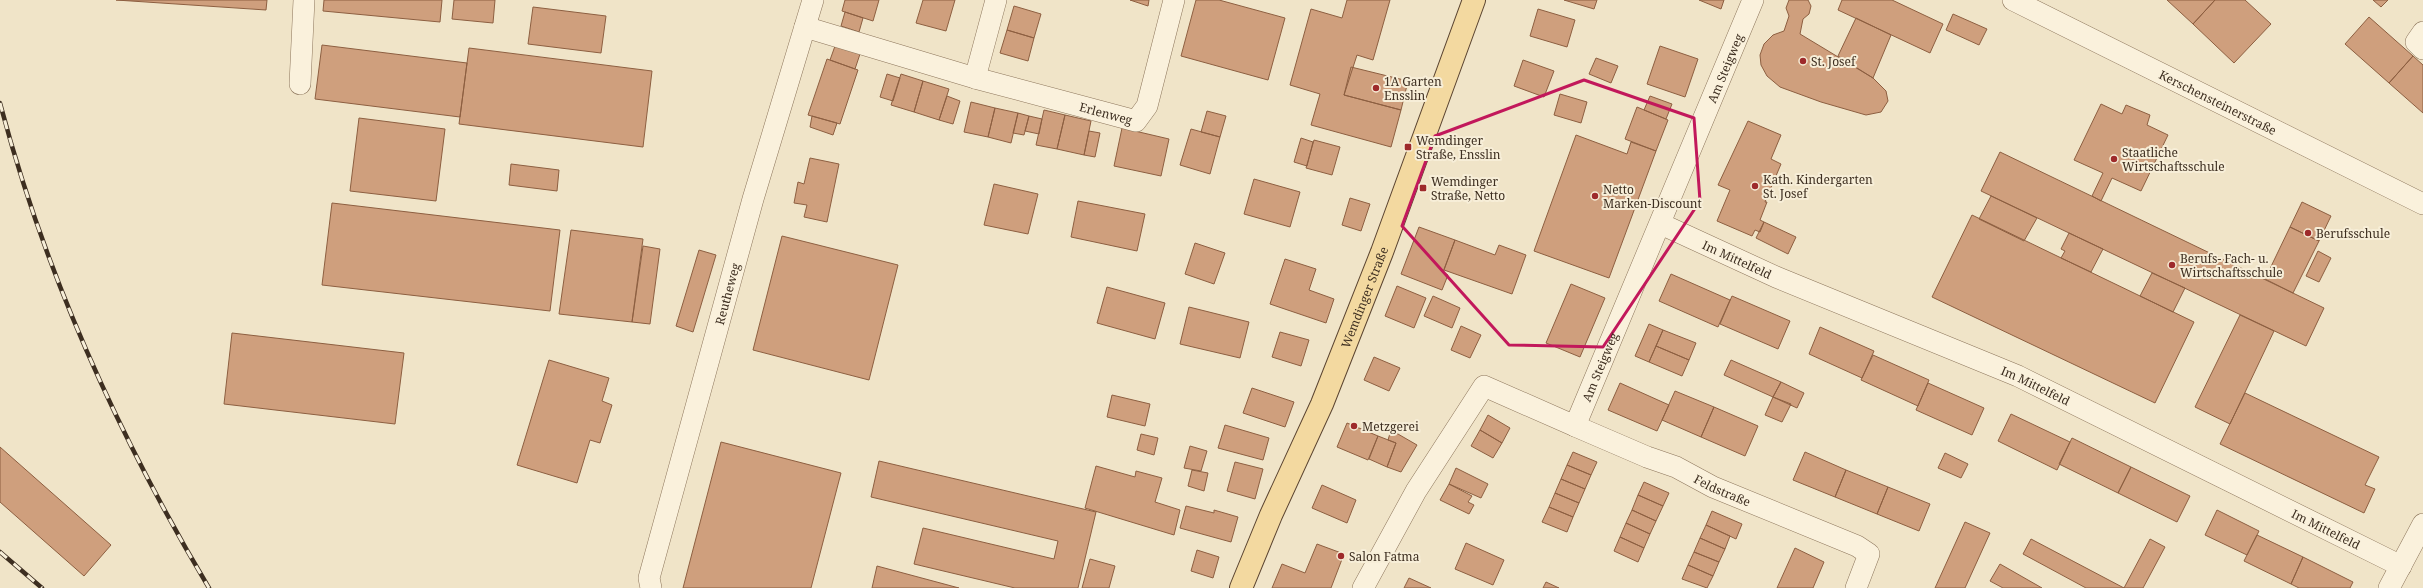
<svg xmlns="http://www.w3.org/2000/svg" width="2423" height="588" viewBox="0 0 2423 588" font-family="'Noto Serif',serif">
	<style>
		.building { fill: #cf9f7d; stroke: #8d5f41 }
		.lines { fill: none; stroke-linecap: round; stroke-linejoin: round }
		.minor-casing { stroke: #8d765c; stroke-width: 22 }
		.major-casing { stroke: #5b4430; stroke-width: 24 }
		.minor { stroke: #faf1dc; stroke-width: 21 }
		.major { stroke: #f3d9a0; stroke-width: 22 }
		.rail-casing { stroke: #3d2e20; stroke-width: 4.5 }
		.rail { stroke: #f7eed8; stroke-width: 3; stroke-dasharray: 9; stroke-linecap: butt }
		.marked { fill: none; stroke: #c2185b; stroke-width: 3; stroke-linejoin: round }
		.poi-dot { fill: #9e2a2b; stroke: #f7eed8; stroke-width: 1.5 }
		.labels { text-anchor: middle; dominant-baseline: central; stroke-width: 4; stroke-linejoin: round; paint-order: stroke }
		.poi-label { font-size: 12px; fill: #3d2e20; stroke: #f7eed8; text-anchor: start }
		.street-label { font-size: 12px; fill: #3d2e20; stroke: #f7eed8 }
	</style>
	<rect width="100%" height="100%" fill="#f0e4c8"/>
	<path class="building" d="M116 0H267L266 10Z
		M324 0H442L440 22 323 11Z
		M454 0H495L493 23 452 19Z
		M845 0H879L873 21 842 11Z
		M923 0H955L946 31 916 23Z
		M1130 0H1149L1148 6Z
		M1196 0H1219L1285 18 1268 80 1181 56Z
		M1347 0H1390L1373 60 1357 55 1344 95 1401 110 1391 147 1311 125 1320 94 1290 85 1311 9 1342 18Z
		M1564 0H1597L1594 9Z
		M1699 0H1724L1721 9Z
		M1789 0H1808L1811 6 1809 14 1803 19 1800 34 1873 78 1886 91 1888 101 1881 112 1866 115 1821 102 1780 87 1767 76 1761 65 1760 55 1764 44 1773 35 1784 31 1789 16 1786 8Z
		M1842 0H1892L1943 24 1930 53 1838 10Z
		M2167 0H2215L2193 24Z
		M2215 0H2245L2271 24 2234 63 2193 24Z
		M2373 0H2388L2381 7Z
		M1014 6 1041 14 1034 38 1007 30Z
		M533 7 606 16 601 53 528 44Z
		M1538 9 1575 20 1567 47 1530 36Z
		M845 12 863 18 859 32 841 26Z
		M1953 14 1987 29 1979 45 1946 30Z
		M2369 17 2413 56 2389 83 2345 44Z
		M1856 18 1891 35 1873 78 1838 56Z
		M1007 30 1034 38 1028 61 1000 53Z
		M322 45 467 63 460 117 315 99Z
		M835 46 860 54 855 69 830 60Z
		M1660 46 1698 59 1685 97 1647 84Z
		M469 48 652 71 643 147 459 124Z
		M2413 56 2423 65V113L2389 83Z
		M1596 58 1618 66 1611 83 1589 74Z
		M827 59 858 70 840 124 808 115Z
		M1523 60 1554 71 1544 97 1514 86Z
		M1351 67 1408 81 1401 110 1344 95Z
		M887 74 900 78 893 101 880 97Z
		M901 74 923 81 914 112 891 105Z
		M923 81 949 89 939 120 914 112Z
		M1560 94 1587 102 1581 123 1554 115Z
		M947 96 960 101 953 124 939 120Z
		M1650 96 1672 104 1666 119 1644 110Z
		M971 102 995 108 988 137 964 132Z
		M2101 104 2122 114 2126 105 2150 115 2147 125 2168 135 2141 191 2112 178 2101 201 2092 196 2103 173 2074 160Z
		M1637 107 1668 120 1656 151 1625 139Z
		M995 108 1018 113 1011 143 988 137Z
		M1044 110 1065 115 1057 149 1036 145Z
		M1207 111 1226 116 1220 137 1201 132Z
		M1018 113 1029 116 1024 135 1013 133Z
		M1065 115 1091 121 1084 155 1057 149Z
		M812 116 837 123 833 135 810 127Z
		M1029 116 1042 119 1039 134 1025 131Z
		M359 118 445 129 436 201 350 191Z
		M1748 121 1781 135 1771 159 1781 164 1765 202H1767L1760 220 1764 222 1760 232 1755 230 1752 236 1717 221 1730 190 1718 185Z
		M1122 128 1169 139 1161 176 1114 166Z
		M1191 129 1220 137 1210 174 1180 165Z
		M1089 131 1100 133 1095 157 1084 155Z
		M1576 135 1627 154 1631 142 1656 151 1609 278 1534 251Z
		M1301 138 1313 142 1307 166 1294 162Z
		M1314 140 1340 147 1332 175 1306 168Z
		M2000 152 2324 308 2306 346 1981 191Z
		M810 158 839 164 827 222 804 217 807 205 794 203 798 182 804 184Z
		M511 164 559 170 557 191 509 185Z
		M1254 179 1300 192 1290 227 1244 214Z
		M994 184 1038 194 1028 234 984 225Z
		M1991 196 2037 218 2024 241 1979 219Z
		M1350 198 1370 204 1361 231 1342 225Z
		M1078 201 1145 214 1137 251 1071 237Z
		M2302 202 2331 216 2319 241 2290 227Z
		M332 203 560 230 550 311 322 285Z
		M1972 215 2194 322 2155 403 1932 297Z
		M1764 222 1796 237 1788 254 1756 238Z
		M1419 227 1455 240 1443 272 1448 275 1442 290 1401 274Z
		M2290 227 2319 241 2293 293 2265 279Z
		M571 230 643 239 632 322 559 314Z
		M2069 233 2103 249 2091 272 2061 258 2065 251 2061 249Z
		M782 236 898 265 869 380 753 350Z
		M1455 240 1495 255 1499 245 1526 255 1512 294 1444 270Z
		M1195 243 1225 253 1214 284 1185 274Z
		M643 246 660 249 650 324 632 322Z
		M699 250 716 255 693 332 676 326Z
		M2318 251 2331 258 2319 282 2306 276Z
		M1285 259 1316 269 1309 290 1334 299 1326 323 1270 304Z
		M2152 273 2185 288 2173 312 2140 296Z
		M1671 274 1730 300 1718 327 1659 301Z
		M1571 284 1605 298 1580 357 1546 343Z
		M1397 286 1426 298 1414 328 1385 316Z
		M1107 287 1165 303 1155 339 1097 323Z
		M1433 296 1460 308 1452 328 1424 316Z
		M1732 296 1790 321 1778 349 1720 324Z
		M1189 307 1249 322 1240 358 1180 344Z
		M2240 315 2274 331 2230 424 2195 407Z
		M1649 324 1663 330 1649 362 1635 356Z
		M1461 326 1481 335 1470 358 1451 350Z
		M1820 327 1874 351 1862 378 1809 354Z
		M1663 330 1696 343 1689 360 1656 346Z
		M1280 332 1309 340 1301 366 1272 357Z
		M232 333 404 353 395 424 224 404Z
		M1656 346 1689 360 1682 376 1649 362Z
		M1873 355 1929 380 1918 406 1861 380Z
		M1374 357 1400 368 1389 391 1364 380Z
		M549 360 609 378 602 401 612 405 600 443 590 440 577 483 517 465Z
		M1731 360 1781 382 1773 397 1724 375Z
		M1781 382 1804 393 1797 408 1773 397Z
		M1620 383 1669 405 1657 431 1608 410Z
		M1928 383 1984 408 1972 435 1916 410Z
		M1252 388 1294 402 1285 427 1243 413Z
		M1675 391 1714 407 1701 437 1662 420Z
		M2245 393 2379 457 2365 485 2375 489 2364 513 2220 444Z
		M1112 395 1150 404 1145 426 1107 417Z
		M1773 397 1791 404 1782 422 1765 415Z
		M1714 407 1758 426 1745 456 1701 437Z
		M2011 414 2070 442 2057 470 1998 441Z
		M1488 415 1510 428 1502 443 1480 430Z
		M1347 423 1378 436 1368 460 1337 447Z
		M1225 425 1269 438 1263 460 1218 448Z
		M1391 430 1417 445 1401 472 1387 467 1396 443 1388 440Z
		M1480 430 1502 443 1493 458 1471 446Z
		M1141 434 1158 438 1154 455 1137 450Z
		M1378 436 1396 443 1387 467 1369 459Z
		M2072 438 2131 467 2118 493 2059 464Z
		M721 442 841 473 811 588H683Z
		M1190 446 1207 451 1201 471 1184 468Z
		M0 447 111 545 84 576 0 502Z
		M1573 452 1597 462 1591 475 1567 465Z
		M1805 452 1846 470 1835 497 1793 480Z
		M1945 453 1968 464 1961 478 1938 468Z
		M879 461 1096 512 1078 588H1015L914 564 923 528 1054 559 1058 541 871 497Z
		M1235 462 1263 469 1255 499 1227 491Z
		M1567 465 1591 475 1585 489 1561 479Z
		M1096 466 1135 477 1136 471 1162 478 1155 502 1180 510 1174 535 1085 508Z
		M2131 467 2190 496 2177 522 2118 493Z
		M1456 468 1488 484 1481 498 1449 484Z
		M1192 470 1208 473 1204 491 1188 486Z
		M1846 470 1888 487 1877 514 1835 497Z
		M1561 479 1585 489 1579 503 1555 493Z
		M1644 482 1669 493 1663 506 1638 495Z
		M1449 484 1472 496 1468 502 1474 505 1469 514 1440 500Z
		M1322 485 1356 500 1347 523 1312 508Z
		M1888 487 1930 504 1919 531 1877 514Z
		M1555 493 1579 503 1573 517 1549 507Z
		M1638 495 1663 506 1656 521 1632 510Z
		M1186 506 1214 513V510L1238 517 1231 542 1180 528Z
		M1549 507 1573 517 1567 532 1542 522Z
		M1632 510 1656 521 1650 534 1626 523Z
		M2217 510 2259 531 2247 555 2205 535Z
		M1712 511 1742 524 1736 539 1706 525Z
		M1965 522 1990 533 1965 588H1935Z
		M1626 523 1650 534 1644 548 1620 537Z
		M1706 525 1730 536 1725 549 1700 538Z
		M2257 535 2303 557 2291 584 2244 561Z
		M1620 537 1644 548 1638 562 1614 551Z
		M1700 538 1725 549 1719 562 1694 552Z
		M2031 539 2124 588H2086L2023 554Z
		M2150 539 2165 547 2143 588H2124Z
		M1466 543 1504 560 1493 585 1455 569Z
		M1317 544 1344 554 1331 588H1272L1282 564 1305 573Z
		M1795 548 1824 562 1813 588H1777Z
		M1197 550 1219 557 1213 578 1191 571Z
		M1694 552 1719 562 1713 576 1688 565Z
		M2303 557 2353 582 2350 588H2299L2291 584Z
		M1090 559 1115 566 1109 588H1082Z
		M2000 564 2042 588H2003L1990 581Z
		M1688 565 1713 576 1707 588 1682 579Z
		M877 566 959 588H872Z
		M1409 578 1431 588H1404Z
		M1546 582 1559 588H1543Z"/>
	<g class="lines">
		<g class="minor-casing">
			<g id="minor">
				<path id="s1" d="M2013 0 2423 204"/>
				<path id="s2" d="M805 27 975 78 1136 121 1147 106 1174 0"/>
				<path d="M2423 32 2416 42 2423 49"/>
				<path d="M975 78 996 0"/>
				<path d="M300 84 304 0"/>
				<path id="s3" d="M1661 224 1776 277 2018 376 2401 566"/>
				<path id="s4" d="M1575 426 1647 457 1676 467 1713 487 1857 546 1869 554 1856 588"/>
				<path id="s5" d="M651 588 649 578 753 199 813 0"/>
				<path id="s6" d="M1363 588 1416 491 1484 386 1575 426C1634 283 1695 142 1753 0"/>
				<path d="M2389 588 2423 524"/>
			</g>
		</g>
		<g class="major-casing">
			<g id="major">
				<path id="s7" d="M1241 588 1271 515 1322 404 1382 252 1474 0"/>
			</g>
		</g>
		<use href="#minor" class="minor"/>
		<use href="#major" class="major"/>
		<g class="rail-casing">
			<path id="rail" d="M0 103C45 274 119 437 209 588
				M0 552 42 588"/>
		</g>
		<use href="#rail" class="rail"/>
	</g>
	<path class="marked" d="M1584 80 1694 118 1700 201 1603 347 1509 345 1402 226 1435 136Z"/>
	<g class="poi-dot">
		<circle cx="1803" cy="61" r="4"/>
		<circle cx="1376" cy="88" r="4"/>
		<rect x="1404" y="143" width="8" height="8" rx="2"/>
		<circle cx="2114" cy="159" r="4"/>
		<circle cx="1755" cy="186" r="4"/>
		<rect x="1419" y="184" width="8" height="8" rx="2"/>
		<circle cx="1595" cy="196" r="4"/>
		<circle cx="2308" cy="233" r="4"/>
		<circle cx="2172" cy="265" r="4"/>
		<circle cx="1354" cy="426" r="4"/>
		<circle cx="1341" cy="556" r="4"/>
	</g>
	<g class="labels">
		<g class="poi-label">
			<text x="1811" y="61">St. Josef</text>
			<text x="1384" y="81">1A Garten<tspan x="1384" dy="14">Ensslin</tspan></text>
			<text x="1416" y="140">Wemdinger<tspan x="1416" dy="14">Straße, Ensslin</tspan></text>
			<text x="2122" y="152">Staatliche<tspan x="2122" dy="14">Wirtschaftsschule</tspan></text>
			<text x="1763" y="179">Kath. Kindergarten<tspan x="1763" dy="14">St. Josef</tspan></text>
			<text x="1431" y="181">Wemdinger<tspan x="1431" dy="14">Straße, Netto</tspan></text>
			<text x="1603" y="189">Netto<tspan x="1603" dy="14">Marken-Discount</tspan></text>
			<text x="2316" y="233">Berufsschule</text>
			<text x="2180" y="258">Berufs- Fach- u.<tspan x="2180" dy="14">Wirtschaftsschule</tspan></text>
			<text x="1362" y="426">Metzgerei</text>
			<text x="1349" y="556">Salon Fatma</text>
		</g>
		<g class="street-label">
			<text stroke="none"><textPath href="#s6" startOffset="723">Am Steigweg</textPath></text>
			<text stroke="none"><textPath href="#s1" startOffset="229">Kerschensteinerstraße</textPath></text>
			<text stroke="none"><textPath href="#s2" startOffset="313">Erlenweg</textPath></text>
			<text stroke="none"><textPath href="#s3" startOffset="84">Im Mittelfeld</textPath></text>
			<text stroke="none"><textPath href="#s5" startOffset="305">Reutheweg</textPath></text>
			<text stroke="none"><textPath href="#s7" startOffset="316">Wemdinger Straße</textPath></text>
			<text stroke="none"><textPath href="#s6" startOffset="399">Am Steigweg</textPath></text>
			<text stroke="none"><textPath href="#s3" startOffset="408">Im Mittelfeld</textPath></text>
			<text stroke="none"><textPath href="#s4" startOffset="161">Feldstraße</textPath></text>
			<text stroke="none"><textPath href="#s3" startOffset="732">Im Mittelfeld</textPath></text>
		</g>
	</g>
</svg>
